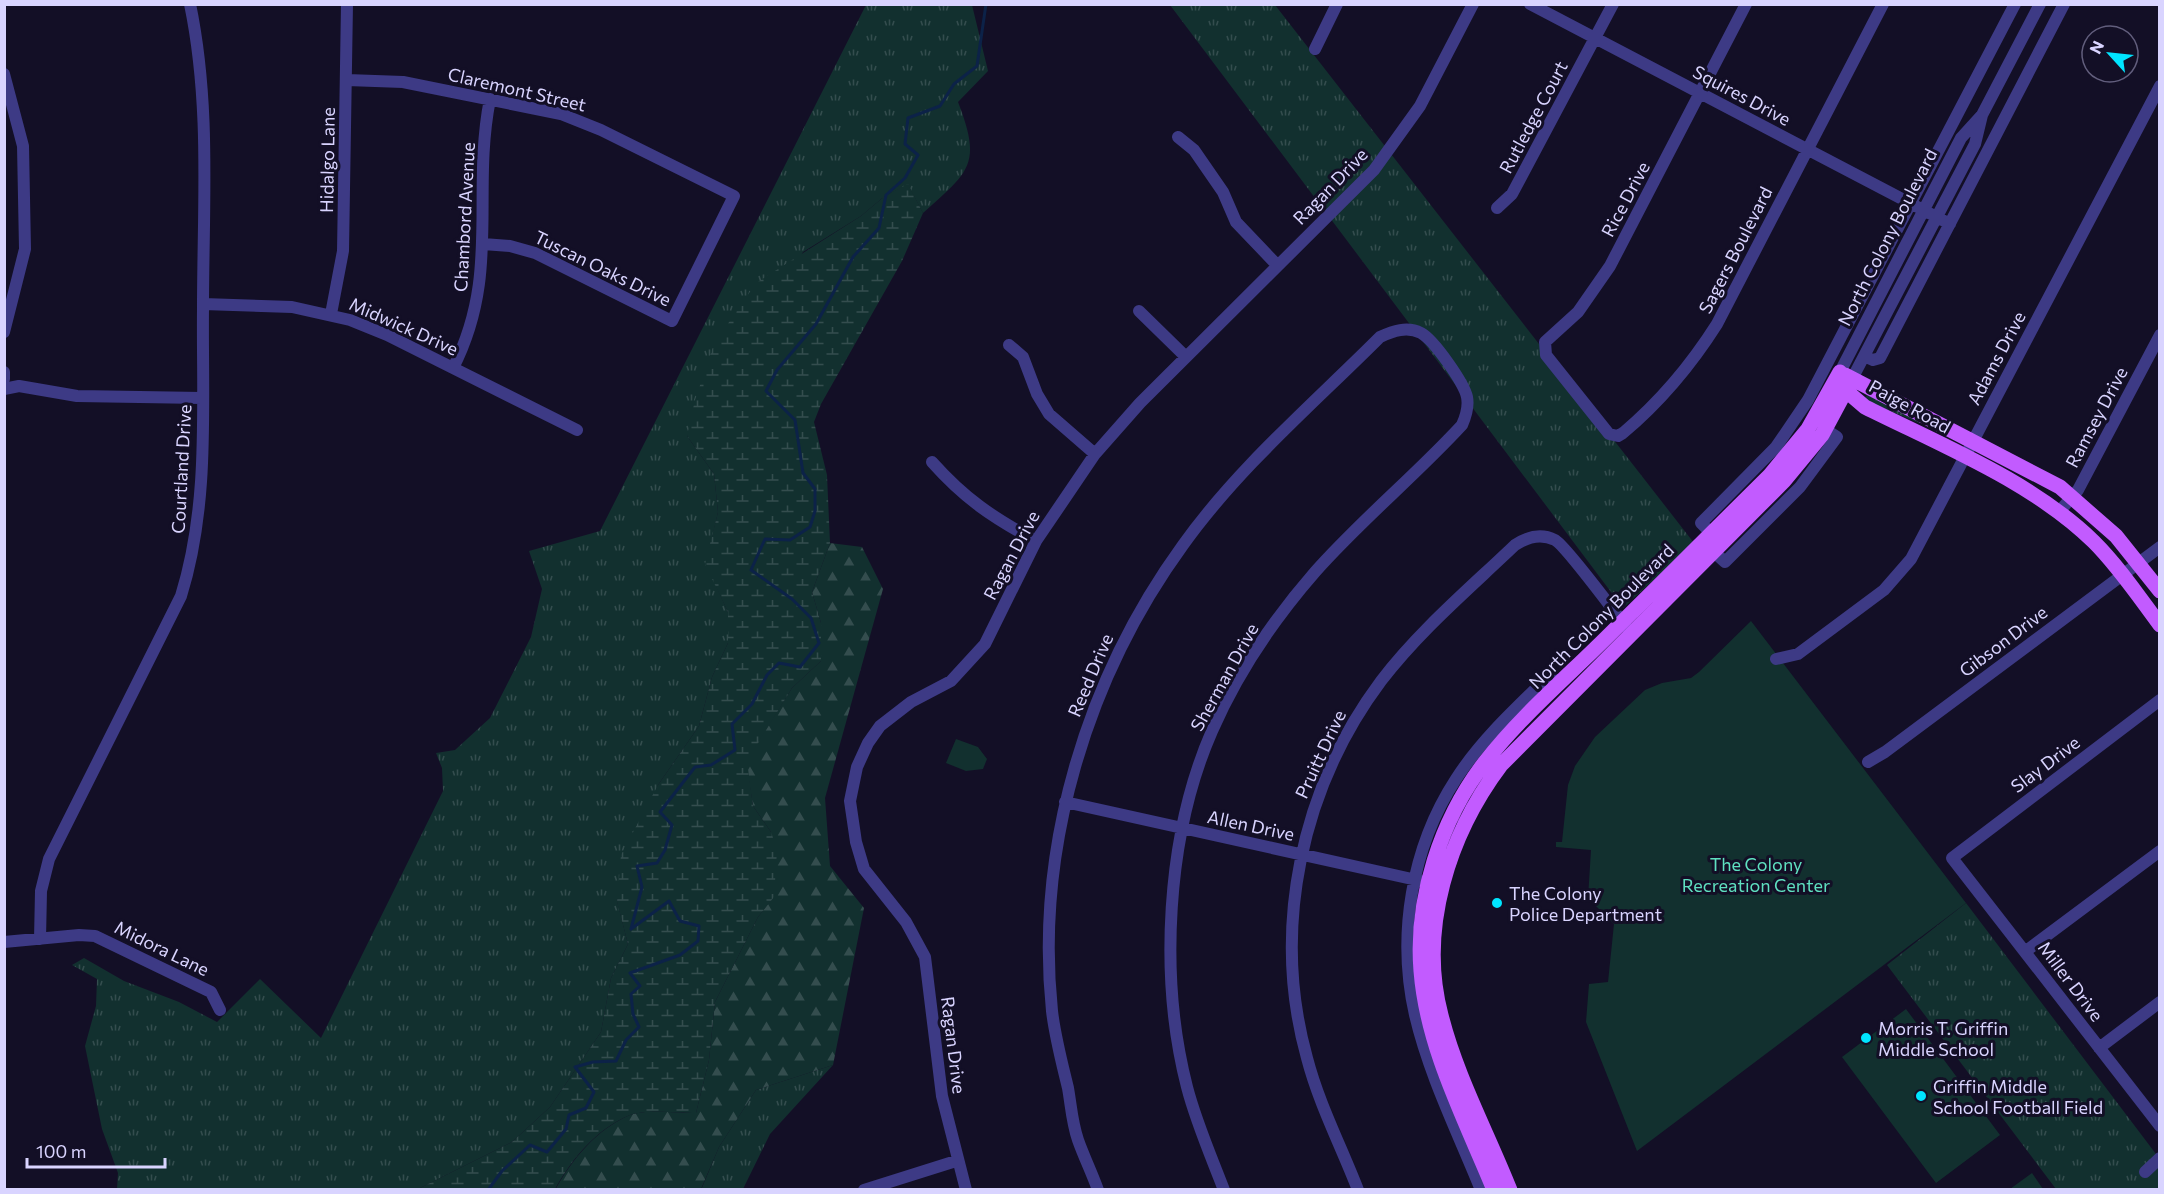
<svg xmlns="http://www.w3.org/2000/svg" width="2164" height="1194" viewBox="0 0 2164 1194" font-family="Commissioner,sans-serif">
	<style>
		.grass { fill: url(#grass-tufts) }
		.forest { fill: url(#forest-firs) }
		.wetland { fill: url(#wetland-marsh) }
		.green { fill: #12302f }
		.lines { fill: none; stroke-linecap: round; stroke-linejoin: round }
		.stream { stroke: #0c2248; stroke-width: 3 }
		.minor { stroke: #3d3a85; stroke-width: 12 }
		.major { stroke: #c25bff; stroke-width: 15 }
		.poi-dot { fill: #00e5ff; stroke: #130f26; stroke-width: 2 }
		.labels { text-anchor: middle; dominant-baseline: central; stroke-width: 6; stroke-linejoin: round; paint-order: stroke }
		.street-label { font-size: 18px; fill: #d9d4ff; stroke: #130f26 }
		.park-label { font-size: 18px; fill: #5fe0c0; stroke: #130f26 }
		.poi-label { font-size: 18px; fill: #d9d4ff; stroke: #130f26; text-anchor: start }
	</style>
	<defs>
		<pattern id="grass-tufts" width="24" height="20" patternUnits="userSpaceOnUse" patternTransform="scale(1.5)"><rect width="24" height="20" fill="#12302f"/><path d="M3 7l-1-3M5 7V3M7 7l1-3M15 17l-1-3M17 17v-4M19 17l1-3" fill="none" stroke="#344d4e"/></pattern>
		<pattern id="forest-firs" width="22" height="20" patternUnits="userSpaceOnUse" patternTransform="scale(1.5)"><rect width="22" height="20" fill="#12302f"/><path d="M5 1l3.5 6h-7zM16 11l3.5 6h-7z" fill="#344d4e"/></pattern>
		<pattern id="wetland-marsh" width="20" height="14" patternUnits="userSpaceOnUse" patternTransform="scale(1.5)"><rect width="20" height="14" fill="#12302f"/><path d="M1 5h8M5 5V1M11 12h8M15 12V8" fill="none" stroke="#344d4e"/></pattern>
	</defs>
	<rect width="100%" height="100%" fill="#130f26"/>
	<path class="grass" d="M866 5H972L988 71 958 102C982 164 970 171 923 213L908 185 886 195 861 216 803 252 687 436 714 474 718 512 706 564 728 612V643L712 677 699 726 658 785 617 901 628 944 611 978 601 1032 550 1107 512 1142 418 1189H117L118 1173 102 1129 85 1046 96 1006 97 979 72 965 84 958 124 981 179 1002 217 1022 260 979 321 1038 443 791 442 768 436 753 455 750 490 718 531 637 542 589 529 551 600 531Z
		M1170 5H1275L1694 543 1623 608Z
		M1867 395 1920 422 1919 423 1864 400Z
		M1966 903 2159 1158V1189H2056L1887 965Z
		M833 1065 770 1134 743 1189 701 1190 719 1147 756 1090Z"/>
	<path class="forest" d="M830 543 862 547 883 589 825 798 830 866 864 908 833 1065 756 1090 719 1147 701 1189 555 1190C572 1159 597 1129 630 1115 644 1109 680 1113 696 1113L709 1060 715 1002 758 917 774 896 771 832 753 806 746 761 792 688 821 661V623L812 592Z"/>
	<path class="wetland" d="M908 184 923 213 902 261 821 404 814 422 827 475 830 543 812 592 821 623V661L792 688 747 761 753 806 771 832 777 850 774 897 758 917 715 1002 709 1060 696 1113C680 1113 644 1109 630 1115 596 1129 572 1159 555 1189H418L512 1142 550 1107 601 1032 611 978 628 944 617 902 621 855 658 785 699 726 712 677 728 643V612L705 564 718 512 714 474 687 436 695 400 714 344 756 283 861 216 886 195Z"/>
	<path class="green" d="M1751 621 1966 903 1637 1151 1586 1022 1589 984 1608 982 1614 924 1588 898 1591 850 1556 847V842H1562L1568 785 1575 766 1595 737 1645 690 1662 683 1691 678 1699 672Z
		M956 739 978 747 987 759 983 769 966 771 946 763Z
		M1906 1009 2000 1135 1936 1183 1842 1057Z
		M2032 1173 2043 1189H2010Z"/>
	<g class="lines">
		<path class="stream" d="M488 1190 502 1171 530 1145 547 1152 566 1129 569 1115 586 1108 594 1092 575 1067 593 1062 616 1061 626 1040 639 1027 633 1014 631 994 640 986 630 973 680 955 698 941 699 926 680 921 669 901 631 929 642 887 637 866 657 863 665 850 672 825 660 812 695 767 711 765 735 750 732 724 752 704 767 675 779 663 800 667 819 643 811 618 792 599 751 570 765 539 790 540 810 527 815 511V489L803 473 795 420 766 391 777 370 816 324 853 257 879 228 886 195 905 178 918 155 905 144 908 118 940 106 954 84 977 66 986 4"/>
		<path class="minor" d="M1530 4 1950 224
			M1746 4 1610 266 1578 312 1545 342 1546 355 1609 434 1618 436 1623 433C1661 401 1691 365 1717 324L1883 4
			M1315 49 1337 4
			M4 74 23 146 25 249 4 332
			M347 80 403 82 561 114 601 130 734 196 672 321 535 253 510 246 483 244
			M1178 137 1194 150 1223 192 1236 222 1277 265
			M1497 208 1512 194 1613 4
			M203 304 292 307 350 320 387 335 577 430
			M1139 311 1186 357
			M331 314 343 251 347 4
			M1009 345 1023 357 1037 394 1049 414 1095 454
			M1864 356 1873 360 1880 358 2064 4
			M453 368C501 274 471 195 490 99
			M4 372V379
			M1840 372 1961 138 1981 116
			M1852 379 1975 144 1982 115 2040 4
			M4 389 19 386 77 396 202 398
			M932 462C965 499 992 517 1036 541
			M2059 512 2078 490 2160 335
			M1711 533 1701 523 1776 447 1808 400 2015 4
			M1714 552 1725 562 1800 487 1837 437 1825 429
			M1776 659 1798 654 1884 590 1911 559 2160 86
			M2160 700 1952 858 2160 1126
			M1868 762 1885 752 2160 547
			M1065 802 1421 881
			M40 939 41 891 49 859 181 596C210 503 202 404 203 308 203 206 211 105 190 4
			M4 942 79 935 95 936 211 992 220 1010
			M2026 951 2160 851
			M2099 1048 2160 1002
			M2145 1172 2160 1158
			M864 1190 956 1161
			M966 1190 942 1096 925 957 906 922 864 869 856 842 850 801 857 767 868 743 880 726 911 702 951 681 985 644 1036 541 1095 454 1140 403 1374 170 1420 106 1473 4
			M1098 1190C1092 1173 1084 1157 1078 1140 1072 1123 1071 1105 1068 1088 1062 1063 1055 1037 1052 1011 1035 848 1087 677 1183 545 1238 468 1313 404 1380 337 1393 331 1407 326 1421 333 1434 340 1464 383 1467 397 1469 407 1466 416 1462 425 1415 476 1361 520 1315 572 1274 619 1237 674 1212 731 1166 836 1159 978 1187 1087 1196 1122 1211 1156 1224 1190
			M1358 1190C1341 1146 1319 1104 1307 1058 1271 929 1301 788 1381 681 1419 631 1470 588 1515 545 1527 537 1541 533 1555 540 1566 546 1616 614 1627 628
			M1481 1190C1458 1133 1429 1075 1415 1015 1397 936 1411 848 1456 779 1481 740 1517 707 1550 675L1560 684"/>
		<path class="major" d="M1845 375 2060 487 2116 536 2160 591
			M1844 383 1851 395 1865 407C1941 445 2033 482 2094 542 2119 567 2139 597 2160 625
			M1494 1190C1465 1119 1427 1048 1421 971 1415 898 1441 819 1485 762 1521 716 1568 676 1609 635 1663 582 1716 528 1770 475L1808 429 1840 372
			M1510 1190C1487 1132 1456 1075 1441 1015 1418 929 1449 834 1501 765L1784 481 1822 435 1852 379"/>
	</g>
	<g class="poi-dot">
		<circle cx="1497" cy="903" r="6"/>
		<circle cx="1866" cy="1038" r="6"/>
		<circle cx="1921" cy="1096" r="6"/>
	</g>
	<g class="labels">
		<g class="street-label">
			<text transform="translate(517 89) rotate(13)">Claremont Street</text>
			<text transform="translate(1742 95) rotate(28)">Squires Drive</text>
			<text transform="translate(1533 117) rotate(-62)">Rutledge Court</text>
			<text transform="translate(327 160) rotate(-89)">Hidalgo Lane</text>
			<text transform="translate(1330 186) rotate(-46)">Ragan Drive</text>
			<text transform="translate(1625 199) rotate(-62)">Rice Drive</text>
			<text transform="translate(464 217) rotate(-87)">Chambord Avenue</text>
			<text transform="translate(1887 237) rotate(-63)">North Colony Boulevard</text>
			<text transform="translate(1735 250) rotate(-63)">Sagers Boulevard</text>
			<text transform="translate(603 268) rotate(26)">Tuscan Oaks Drive</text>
			<text transform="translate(404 326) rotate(24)">Midwick Drive</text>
			<text transform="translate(1996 358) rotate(-62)">Adams Drive</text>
			<text transform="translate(1910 406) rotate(29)">Paige Road</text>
			<text transform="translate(2096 417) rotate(-62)">Ramsey Drive</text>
			<text transform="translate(181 469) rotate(-87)">Courtland Drive</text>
			<text transform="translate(1011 555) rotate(-62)">Ragan Drive</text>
			<text transform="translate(1601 616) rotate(-45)">North Colony Boulevard</text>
			<text transform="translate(2003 641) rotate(-37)">Gibson Drive</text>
			<text transform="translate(1090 675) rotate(-67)">Reed Drive</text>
			<text transform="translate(1224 677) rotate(-61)">Sherman Drive</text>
			<text transform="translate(1320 754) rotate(-65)">Pruitt Drive</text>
			<text transform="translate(2045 764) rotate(-37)">Slay Drive</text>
			<text transform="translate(1251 825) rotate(12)">Allen Drive</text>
			<text transform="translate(162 948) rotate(26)">Midora Lane</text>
			<text transform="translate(2071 981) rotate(53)">Miller Drive</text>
			<text transform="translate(954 1045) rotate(83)">Ragan Drive</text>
		</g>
		<g class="park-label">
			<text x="1756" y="864">The Colony<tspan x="1756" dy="21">Recreation Center</tspan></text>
		</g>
		<g class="poi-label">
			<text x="1509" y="893">The Colony<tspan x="1509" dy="21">Police Department</tspan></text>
			<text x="1878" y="1028">Morris T. Griffin<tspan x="1878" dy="21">Middle School</tspan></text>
			<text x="1933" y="1086">Griffin Middle<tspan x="1933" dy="21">School Football Field</tspan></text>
		</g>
	</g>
	<rect width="2164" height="1194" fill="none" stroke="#d9d4ff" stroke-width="12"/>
	<g transform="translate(2110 54) rotate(297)"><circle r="28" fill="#130f26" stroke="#625e7d" stroke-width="1.5"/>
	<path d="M0-4.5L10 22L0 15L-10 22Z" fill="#00e5ff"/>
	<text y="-9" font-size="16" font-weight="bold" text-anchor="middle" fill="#d9d4ff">N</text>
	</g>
	<path d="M27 1158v9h138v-9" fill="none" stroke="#d9d4ff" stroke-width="3"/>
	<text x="36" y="1158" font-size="18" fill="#d9d4ff" stroke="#130f26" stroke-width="4.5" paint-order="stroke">100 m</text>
</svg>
